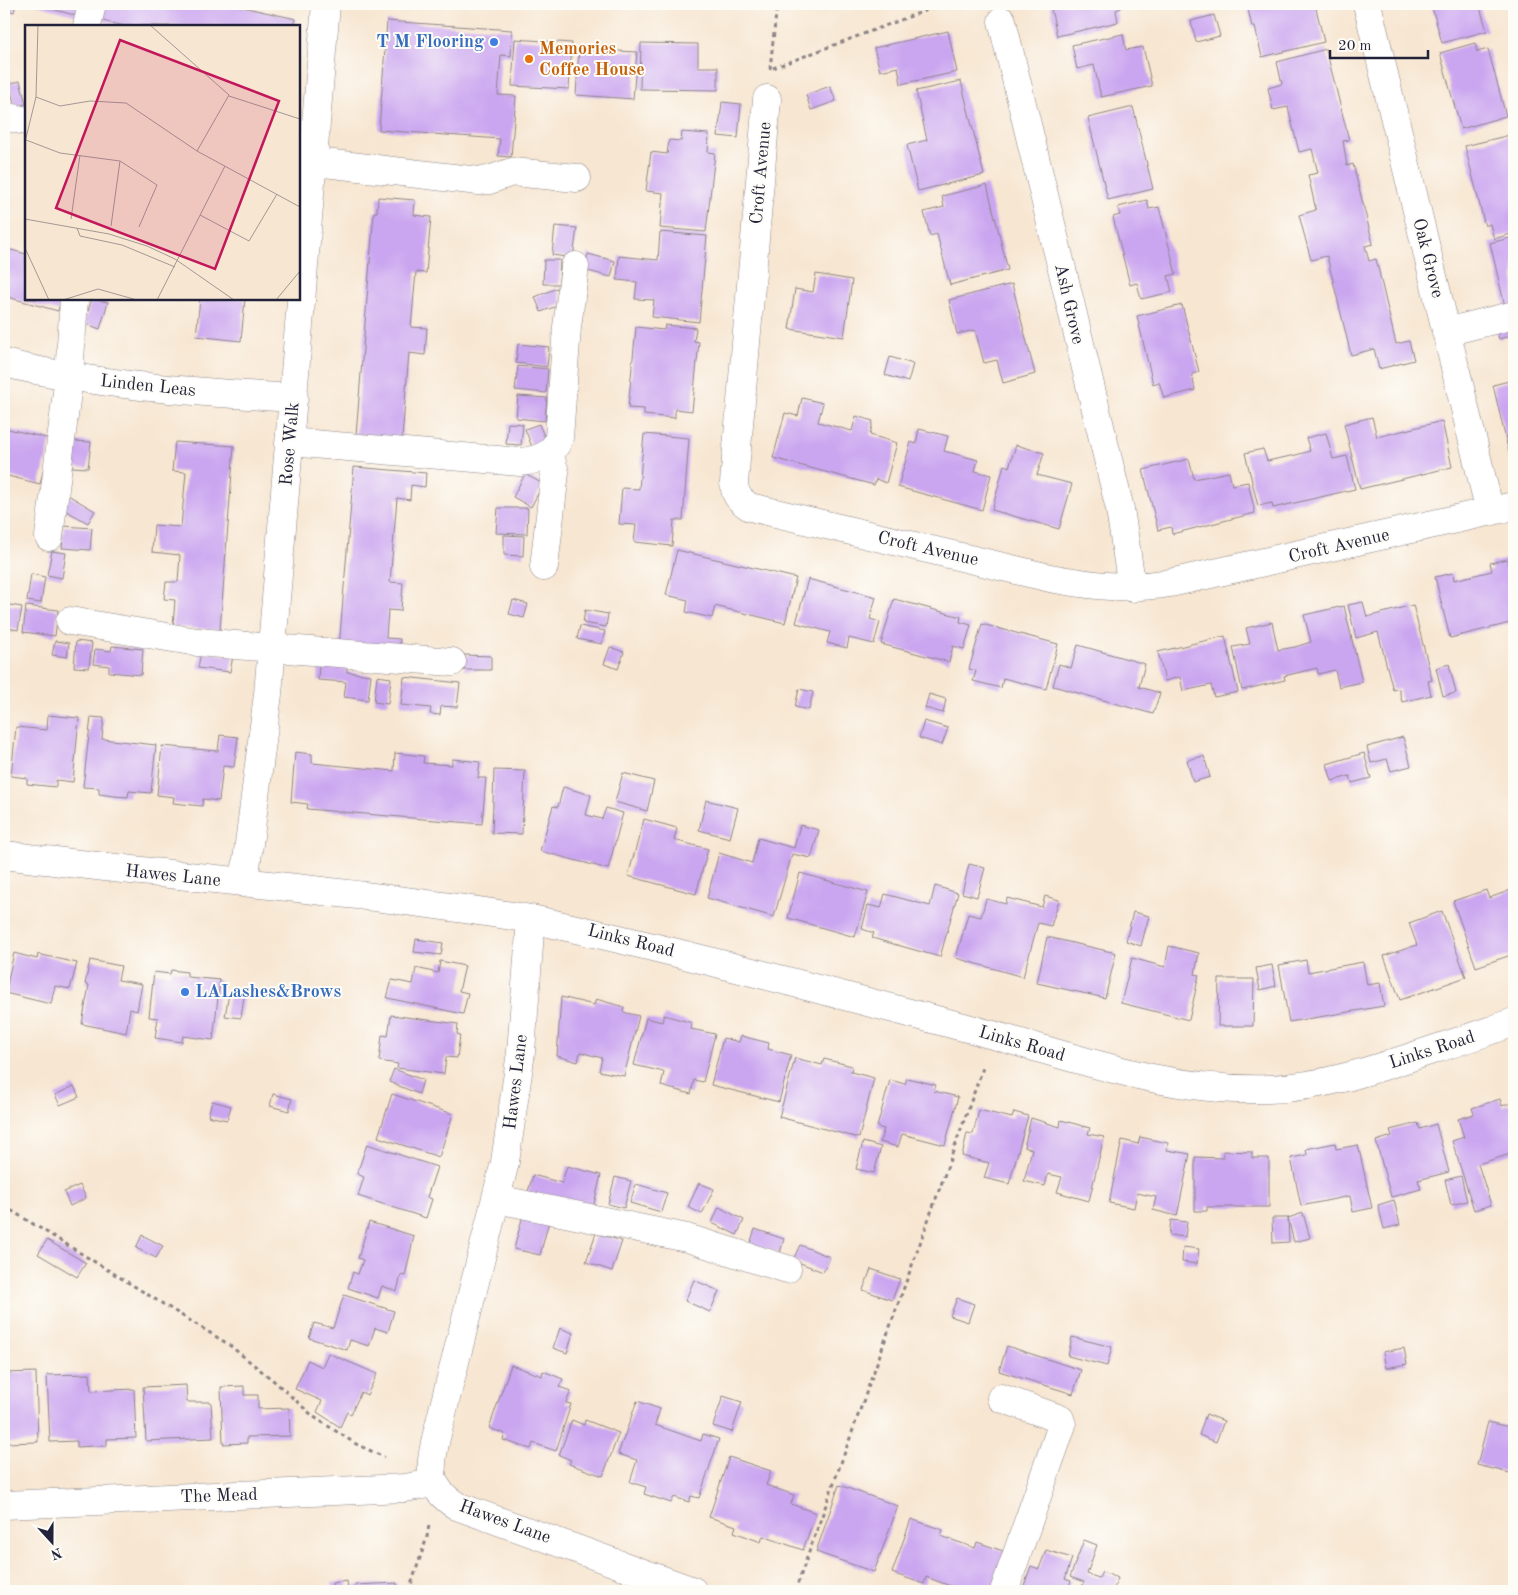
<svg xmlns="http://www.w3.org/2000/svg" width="1518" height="1595" viewBox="0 0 1518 1595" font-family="'Old Standard TT',serif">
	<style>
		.building { fill: #cba6f0 }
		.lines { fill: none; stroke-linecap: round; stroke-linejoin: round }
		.minor-casing { stroke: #8c8486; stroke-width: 29 }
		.path { stroke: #8c8486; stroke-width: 3; stroke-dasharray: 4 4; stroke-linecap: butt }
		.minor { stroke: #fff; stroke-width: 28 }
		.shop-dot { fill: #3f7fe0; stroke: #fdfcf7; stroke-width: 2 }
		.food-dot { fill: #e8710a; stroke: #fdfcf7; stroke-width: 2 }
		.labels { text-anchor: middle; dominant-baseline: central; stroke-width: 4; stroke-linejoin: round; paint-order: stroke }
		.shop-label { font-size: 18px; font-weight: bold; fill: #366cbe; stroke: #fdfcf7; text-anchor: end }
		.food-label { font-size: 18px; font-weight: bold; fill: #c56008; stroke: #fdfcf7; text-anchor: start }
		.street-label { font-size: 18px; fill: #22223b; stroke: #fdfcf7 }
		.inset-road { fill: none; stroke: #a29895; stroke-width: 1 }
		.view { fill: #c2185b; fill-opacity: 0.15; stroke: #c2185b; stroke-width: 2.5 }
		.inset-edge { fill: none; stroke: #22223b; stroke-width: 2.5 }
	</style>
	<rect width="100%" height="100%" fill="#fdfcf7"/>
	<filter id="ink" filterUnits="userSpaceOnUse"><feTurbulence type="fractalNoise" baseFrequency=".02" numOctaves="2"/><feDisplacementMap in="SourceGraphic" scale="10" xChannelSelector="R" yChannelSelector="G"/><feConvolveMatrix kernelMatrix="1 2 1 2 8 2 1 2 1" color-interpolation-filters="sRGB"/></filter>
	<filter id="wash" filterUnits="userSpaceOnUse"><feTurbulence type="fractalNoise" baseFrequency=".0096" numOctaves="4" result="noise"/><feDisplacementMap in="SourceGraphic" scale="20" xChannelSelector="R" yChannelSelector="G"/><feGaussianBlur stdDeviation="1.12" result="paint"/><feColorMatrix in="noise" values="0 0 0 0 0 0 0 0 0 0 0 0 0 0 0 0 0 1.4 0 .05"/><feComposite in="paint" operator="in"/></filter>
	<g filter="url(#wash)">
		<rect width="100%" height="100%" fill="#f7e6d1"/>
		<g id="blocks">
			<path class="building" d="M4 4H16L14 12 4 10Z
				M33 4H85L82 17Z
				M98 4H229L296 19 294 26H124L95 19Z
				M1050 4H1120L1121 8 1116 10 1118 22 1057 36Z
				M1263 4H1315L1324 42 1262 57 1255 27H1252L1248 9Z
				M1431 4H1479L1487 31 1442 43Z
				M1214 15 1220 36 1196 42 1191 21Z
				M387 21 512 30 511 56 501 55 498 95 516 96 511 157 498 156 500 139 379 130Z
				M948 31 957 72 901 84 898 67 880 71 874 48Z
				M1123 34 1126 50 1143 47 1152 86 1101 97 1094 65 1077 69 1072 45Z
				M515 39 572 43 569 89 512 86Z
				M641 43 698 44V67H718V90L640 89Z
				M1475 43 1477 52 1488 49 1506 116 1461 129 1440 53Z
				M579 49 637 52 633 99 576 95Z
				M1326 49 1349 140 1343 141 1347 166 1353 164 1373 244 1365 246 1369 261 1376 259 1396 344 1409 341 1414 360 1379 369 1374 349 1351 355 1327 256 1311 260 1299 215 1316 210 1308 175 1318 173 1312 149 1299 152 1288 107 1273 110 1268 88 1282 84 1277 62Z
				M20 81 26 104 15 107 9 84Z
				M961 81 984 175 918 191 907 145 927 140 916 91Z
				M830 86 836 101 811 110 806 95Z
				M722 102 741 104 738 138 718 136Z
				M1133 107 1153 189 1108 200 1088 118Z
				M682 132 709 134 708 152 715 153 706 232 660 228 663 193 646 191 651 152 667 154 669 140 681 141Z
				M1514 134V233L1494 239 1490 224 1485 226 1465 146Z
				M987 185 1008 270 950 285 937 234 930 236 924 212 944 207 942 196Z
				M378 197 415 200 414 215 431 217 426 273 416 272 411 327 427 328 425 355 409 353 402 438 356 435 374 212H377Z
				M1147 200 1149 209 1159 207 1176 274 1168 276 1172 292 1141 299 1137 283 1130 285 1113 217 1120 215 1118 207Z
				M555 226 577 228 573 258 552 255Z
				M660 232 707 236 699 322 652 317 654 300 635 299 637 282 617 280 619 256 658 260Z
				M1514 237V309L1506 311 1490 243Z
				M4 248 26 254V299H61L58 311 4 296Z
				M588 254 615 261 611 277 584 270Z
				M544 260H560L559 284H543Z
				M816 274 852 280 844 337 789 329 795 289 813 292Z
				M1012 284 1035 374 1003 383 997 360 984 363 975 330 957 334 949 300Z
				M557 288 562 304 541 312 535 297Z
				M92 299 108 302 100 329 84 323Z
				M200 299H245L241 341 196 336Z
				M1182 305 1199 372 1192 374 1195 390 1164 398 1159 382 1153 384 1137 316Z
				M1514 321V335L1499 339 1495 326Z
				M665 325 696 328 694 341 699 342 692 411 675 409V418L644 415V409L628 408 636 327 664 330Z
				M518 344 549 347 547 367 516 363Z
				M890 357 913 364 908 382 885 375Z
				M518 366 548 369 546 393 515 390Z
				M1513 380 1514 456 1510 457 1493 385Z
				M518 396 547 398 545 421 516 418Z
				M802 398 823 403 818 422 852 431 856 416 873 421 870 435 897 443 886 483 876 479 874 485 773 458 785 413 798 416Z
				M1372 417 1377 437 1442 421 1452 467 1360 489 1344 424Z
				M508 423 523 424 521 445 506 444Z
				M539 424 548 446 534 452 525 429Z
				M4 428 51 439 40 484 4 475Z
				M919 429 948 436 944 451 978 460 975 471 991 475 982 510 898 487 911 442 916 444Z
				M1326 433 1333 459 1347 456 1355 489 1273 508 1272 503 1258 506 1245 453 1263 449 1267 461 1296 455 1310 451 1306 438Z
				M644 434 689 438 683 520H674L672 546 634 542 636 525 619 524 622 488 639 489Z
				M74 441 91 442 88 468 72 467Z
				M175 442 234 446 220 630 173 627 175 600 164 599 166 582H178L180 555 152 552 154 525 181 527 186 472 172 471Z
				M1016 445 1044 453 1037 475 1072 484 1059 529 992 510 1004 465 1009 467Z
				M1189 459 1194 479 1229 472 1232 485 1248 482 1255 513 1172 534 1171 527 1158 530 1143 470Z
				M354 467 426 473 425 487 411 485 410 500 397 498 390 582 403 583 401 611 388 610 386 638 400 639 399 652 339 647Z
				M525 474 543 484 531 507 513 497Z
				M68 495 95 511 88 523 61 508Z
				M498 508H528L527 534 496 533Z
				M64 526 92 528 90 550 62 548Z
				M504 535 524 536 523 556 504 555Z
				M677 550 796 578 785 623 715 606 712 618 686 612 688 600 666 595Z
				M52 551 66 553 62 578 47 575Z
				M1507 559 1514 587V622L1450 638 1435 577 1453 573 1454 580 1492 571 1490 563Z
				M31 574 45 577 41 603 27 601Z
				M808 579 876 597 870 619 880 622 874 644 849 638 847 648 827 643 830 632 796 623Z
				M894 599 961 617 960 622 971 625 964 649 953 646 949 662 881 644Z
				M513 600 528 604 524 618 509 614Z
				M1363 602 1367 617 1413 605 1432 680 1428 681 1431 695 1402 702 1399 689 1393 690 1378 632 1356 638 1348 605Z
				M4 604 22 607 18 630 4 627Z
				M26 606 58 610 55 636 23 632Z
				M1344 606 1362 682 1339 687 1335 670 1318 674 1317 668 1284 676 1285 680 1242 690 1233 647 1250 644 1246 628 1272 622 1278 650 1295 647 1311 642 1304 615Z
				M585 610 608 614 606 627 583 623Z
				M982 624 1058 644 1046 689 1003 678 1001 688 973 681 976 671 969 669Z
				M580 626 605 631 602 644 577 639Z
				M1225 636 1238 692 1214 697 1211 685 1183 691 1180 677 1165 681 1158 652Z
				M55 641 69 643 67 657 52 655Z
				M76 641 92 643 89 668 74 667Z
				M1078 645 1145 664 1139 687 1160 693 1153 714 1053 686 1059 664 1071 668Z
				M112 646 143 649 141 675 109 672V666L93 664 95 649 111 651Z
				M610 647 624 652 618 669 604 664Z
				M201 652 233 656 230 672 198 668Z
				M464 655 491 656V670H464Z
				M319 663 347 666V672L371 675 368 700 344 697 346 682 318 680Z
				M1449 664 1456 693 1443 696 1436 668Z
				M377 676 391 678 388 704 374 702Z
				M404 677 460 683 457 707 441 706 440 715 430 714 431 708 401 705Z
				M799 689 813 692 809 710 795 707Z
				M929 694 946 699 943 713 925 708Z
				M48 715 79 718 73 782 56 780V787L27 784V778L11 776 16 727 47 730Z
				M91 717 104 718 102 739 156 745 151 793 129 791 128 797 114 796 99 794V788L83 787Z
				M924 721 948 728 942 745 919 738Z
				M220 735 238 737 234 767 223 766 219 801 203 799 202 806 173 803 174 797 157 795 162 746 218 751Z
				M1403 737 1411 766 1391 771 1387 759 1371 763 1367 747Z
				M295 752 312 754V763L394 771 395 753 424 756 423 763 452 765V759L480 762 478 778H486L482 824 307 809 308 804 291 802Z
				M1364 753 1371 778 1352 783 1350 776 1332 781 1327 764Z
				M1204 756 1210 777 1193 782 1187 760Z
				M494 770 525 771 522 834 492 833Z
				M623 773 654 781 647 811 615 802Z
				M563 787 591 795 586 815 602 819 606 808 623 813 608 869 540 851 553 806 558 807Z
				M706 800 738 808 730 838 699 830Z
				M644 819 677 828 674 840 708 849 696 894 628 876Z
				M800 825 819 830 811 858 792 854 774 917 707 898 719 853 752 863 758 838 794 848Z
				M969 864 985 868 977 897 962 893Z
				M800 873 868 892 855 937 788 918Z
				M935 886 958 893 940 957 872 938 874 933 862 929 868 905 881 908 885 894 930 906Z
				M1514 889V954L1476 967 1453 901 1486 890 1489 898Z
				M1045 896 1059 900 1051 926 1038 923 1023 977 956 958 968 914 981 917 986 899 1006 904 1007 898 1042 907Z
				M1442 911 1466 977 1400 1000 1384 956 1417 945 1409 923Z
				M1133 912 1149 916 1141 946 1126 941Z
				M1047 937 1116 953 1105 998 1037 983Z
				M416 939 443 943 441 955 414 952Z
				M1169 946 1199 953 1195 974 1199 975 1189 1020 1121 1003 1132 958 1165 967Z
				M14 953 37 959 38 954 77 963 70 989 55 986 51 1004 5 993Z
				M90 960 121 966 118 980 142 984 137 1011 130 1009 126 1033 82 1024 89 985 85 984Z
				M1306 960 1308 972 1363 962 1367 985 1380 983 1384 1006 1289 1022 1279 965Z
				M440 961 465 966 459 991 468 993 463 1014 387 998 392 980 413 984 416 968 438 973Z
				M1272 965 1276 986 1260 990 1256 968Z
				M171 970 187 972V977L220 980 213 1040 183 1036 182 1042 155 1038 158 1018 149 1017 154 972 170 974Z
				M1219 979H1254L1253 1026H1218Z
				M229 994 244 996 241 1018 225 1016Z
				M561 997 594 1005 596 999 624 1007 623 1012 639 1016 624 1076 599 1071 602 1058 580 1052 578 1062 557 1056Z
				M391 1015 458 1024 457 1034 460 1035 457 1058 446 1057 444 1074 397 1068 398 1064 379 1061 382 1035 388 1036Z
				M664 1015 692 1023 691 1029 715 1034 703 1082 694 1080 691 1094 661 1086 664 1072 634 1065 646 1018 662 1022Z
				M741 1036 769 1043 768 1049 791 1055 779 1102 711 1085 723 1038 739 1042Z
				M795 1058 822 1065 824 1059 852 1066 851 1072 874 1078 859 1138 779 1117Z
				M394 1069 423 1080 419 1094 389 1082Z
				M907 1078 936 1085 934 1091 958 1097 945 1145 902 1134 898 1147 880 1142 884 1129 877 1127 890 1080 905 1084Z
				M74 1086 79 1097 60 1105 55 1095Z
				M273 1094 292 1099 289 1111 270 1106Z
				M392 1094 453 1114 439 1157 378 1137Z
				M1500 1099 1502 1106 1514 1102V1153L1478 1164 1491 1205 1474 1210 1452 1141 1464 1137 1458 1119 1474 1114 1472 1108Z
				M212 1101 231 1106 227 1120 208 1116Z
				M979 1110 1012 1118 1014 1112 1028 1116 1009 1184 984 1178 989 1163 962 1156 967 1133 973 1134Z
				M1031 1118 1060 1127 1061 1120 1090 1128 1088 1134 1104 1137 1089 1201 1057 1192 1062 1177 1048 1174 1045 1186 1024 1181 1032 1149 1024 1147Z
				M1418 1123 1420 1129 1436 1124 1449 1172 1418 1180 1421 1189 1391 1197 1376 1141 1392 1136 1390 1130Z
				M1140 1137 1168 1143 1167 1150 1190 1154 1177 1216 1153 1210 1156 1197 1137 1193 1134 1208 1109 1203 1122 1140 1138 1144Z
				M863 1142 881 1147 874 1173 856 1169Z
				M1335 1143 1336 1149 1358 1145 1372 1208 1353 1212 1350 1196 1301 1206 1291 1158 1307 1155 1306 1149Z
				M367 1144 437 1167 427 1197 432 1199 426 1218 358 1196 364 1177 357 1174Z
				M1223 1151 1252 1152V1158H1269V1207H1207V1211H1195V1157L1223 1158Z
				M567 1166 601 1175 592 1212 527 1195 533 1175 562 1183Z
				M1461 1176 1467 1201 1451 1205 1445 1180Z
				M615 1177 631 1181 624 1208 608 1204Z
				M699 1183 714 1189 702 1214 688 1207Z
				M636 1184 667 1193 661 1212 630 1203Z
				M80 1185 86 1198 70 1206 64 1192Z
				M1394 1200 1400 1225 1384 1229 1378 1205Z
				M719 1207 744 1220 737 1235 712 1223Z
				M1303 1213 1310 1238 1294 1242 1288 1218Z
				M523 1215 549 1221 540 1255 514 1249Z
				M1272 1218H1288L1289 1242 1273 1243Z
				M1171 1220 1187 1222 1185 1237 1169 1235Z
				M369 1222 414 1236 405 1276 401 1275 397 1291 382 1286 378 1298 348 1288 353 1272 358 1274 363 1260 358 1258Z
				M755 1229 784 1239 780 1253 750 1244Z
				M596 1233 622 1241 612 1271 586 1262Z
				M142 1235 163 1246 156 1258 136 1248Z
				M47 1240 86 1263 77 1277 38 1254Z
				M800 1245 830 1257 823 1272 793 1260Z
				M1183 1247 1199 1249 1197 1264 1182 1262Z
				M871 1269 900 1279 892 1300 863 1290Z
				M694 1280 719 1291 710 1312 685 1301Z
				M344 1295 394 1311 388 1332 375 1328 369 1346 350 1340 347 1350 309 1338 314 1323 333 1328Z
				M957 1298 974 1304 968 1322 950 1316Z
				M560 1328 573 1333 567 1353 553 1348Z
				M1072 1337 1112 1347 1107 1366 1068 1356Z
				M1007 1346 1081 1370 1073 1394 999 1371Z
				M1404 1348 1407 1364 1386 1368 1383 1352Z
				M328 1353 377 1374 367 1395 361 1392 351 1414 347 1412 340 1427 317 1412 322 1401 295 1389 308 1360 322 1367Z
				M511 1365 542 1376 543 1371 563 1379 559 1387 571 1391 566 1403 571 1404 556 1451 533 1443 531 1449 518 1445 503 1440 505 1434 489 1428Z
				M36 1372 38 1442 4 1443V1373Z
				M90 1374 91 1391 134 1389 136 1438 107 1439V1446H93L77 1447V1441L50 1442 47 1375Z
				M186 1385 187 1402H211L213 1438 146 1441 143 1387Z
				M244 1386V1395H258V1409L289 1408 290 1436 247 1437V1443L223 1444 221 1387Z
				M723 1396 742 1402 732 1432 713 1426Z
				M637 1401 660 1409 655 1425 701 1441 703 1434 719 1439 699 1498 691 1496 689 1502 674 1497 671 1503 644 1494 646 1487 630 1482 637 1460 618 1454Z
				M1206 1414 1224 1421 1216 1442 1199 1435Z
				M572 1420 584 1425 585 1420 619 1433 603 1476 569 1464 571 1460 559 1455Z
				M1488 1422 1514 1428V1474L1477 1465Z
				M729 1457 771 1471 766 1485 794 1495 791 1504 816 1513 803 1550 763 1536 761 1542 734 1532 736 1526 709 1517Z
				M839 1485 898 1506 874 1572 816 1552Z
				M911 1519 943 1530 941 1536 975 1548 977 1542 1009 1553 996 1591H960L961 1590 926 1577 924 1584 892 1573Z
				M1084 1540 1097 1545 1087 1574 1099 1578 1102 1572 1118 1578 1113 1591H1080L1084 1582 1070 1577Z
				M1046 1550 1072 1558 1065 1579 1071 1581 1067 1591H1022L1031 1566 1039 1569Z
				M347 1581 348 1591H333L332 1583Z
				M397 1583V1591H355V1585Z"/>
		</g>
	</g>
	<g filter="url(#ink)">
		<use href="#blocks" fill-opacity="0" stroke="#8c8486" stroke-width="1"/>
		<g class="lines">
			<g class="minor-casing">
				<path id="minor" d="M1367 4 1490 512
					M1002 21 1120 509 1132 588
					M87 26 92 4
					M767 99 734 483C735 495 739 500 750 507L1050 578C1093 586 1126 590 1170 583L1514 506
					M4 116 26 121
					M299 160 479 181 489 180 512 172 577 178
					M1446 332 1514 315
					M4 363C99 386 197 392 294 398
					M290 442 520 462C538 460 553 456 559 438L567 327 575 266
					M49 537 69 376 74 299
					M544 567 555 472 549 454
					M70 621 197 642 452 662
					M4 855C179 877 356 891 531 919L521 1052 505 1162 436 1438C429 1470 427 1488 457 1506L693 1591
					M244 883 268 694 326 4
					M531 919C679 951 824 991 971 1029 1069 1055 1166 1093 1269 1089 1326 1087 1379 1068 1432 1050 1460 1041 1487 1032 1514 1022
					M497 1199 687 1238 787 1269
					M1001 1398 1060 1419 1062 1425 1004 1591
					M4 1505 405 1488 434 1483"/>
			</g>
			<path class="path" d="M773 68 943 4
				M770 69 777 4
				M4 1206 228 1344 274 1381 314 1417 356 1444 384 1457
				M409 1591 427 1537 429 1525
				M795 1591 984 1065"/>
			<use href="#minor" class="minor"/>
		</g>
	</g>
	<g class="shop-dot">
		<circle cx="494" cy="42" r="5"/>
		<circle cx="185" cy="992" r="5"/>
	</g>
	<circle class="food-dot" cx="529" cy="59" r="5"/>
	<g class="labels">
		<g class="shop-label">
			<text x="484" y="42">T M Flooring</text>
			<text x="195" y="992" text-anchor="start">LALashes&amp;Brows</text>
		</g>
		<g class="food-label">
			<text x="539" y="49">Memories<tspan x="539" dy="21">Coffee House</tspan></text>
		</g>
		<g class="street-label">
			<text transform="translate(761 173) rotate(-85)">Croft Avenue</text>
			<text transform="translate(1428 258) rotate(76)">Oak Grove</text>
			<text transform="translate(1069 304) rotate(77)">Ash Grove</text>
			<text transform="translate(148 386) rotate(6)">Linden Leas</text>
			<text transform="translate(290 444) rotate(-85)">Rose Walk</text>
			<text transform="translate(1339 546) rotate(-13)">Croft Avenue</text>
			<text transform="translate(928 549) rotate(13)">Croft Avenue</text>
			<text transform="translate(173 876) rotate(6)">Hawes Lane</text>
			<text transform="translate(631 941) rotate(14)">Links Road</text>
			<text transform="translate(1022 1044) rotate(16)">Links Road</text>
			<text transform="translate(1432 1050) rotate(-18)">Links Road</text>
			<text transform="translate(516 1082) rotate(-83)">Hawes Lane</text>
			<text transform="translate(219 1496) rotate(-2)">The Mead</text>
			<text transform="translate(505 1522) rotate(20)">Hawes Lane</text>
		</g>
	</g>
	<g transform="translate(25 25)">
		<rect width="275" height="275" fill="#f7e6d1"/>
		<path class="inset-road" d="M125 0 204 70 172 126 275 182M204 71 275 94M11 72 35 81 65 76 101 78 172 126M1 115 35 128 95 136 132 160 114 202M0 117 11 72 13 0M175 190 224 216 252 169M0 194 84 209 122 221 150 234 209 275M46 194 55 130M86 201 95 136M52 203 55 211 97 220 150 242M0 223 24 275M38 275 73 264 112 275M132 275 200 141M251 275 275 246"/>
		<path class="view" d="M95 15 254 76 190 244 31 183Z"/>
		<rect width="275" height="275" class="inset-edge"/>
	</g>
	<rect width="1518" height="1595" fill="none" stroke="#fdfcf7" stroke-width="20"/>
	<g transform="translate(52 1542) rotate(159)" stroke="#fdfcf7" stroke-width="4" paint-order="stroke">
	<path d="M0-4L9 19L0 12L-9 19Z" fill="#22223b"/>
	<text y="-8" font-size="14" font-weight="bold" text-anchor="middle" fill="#22223b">N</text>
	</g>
	<path d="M1330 50v8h98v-8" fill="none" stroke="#22223b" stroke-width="2.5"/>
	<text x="1338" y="50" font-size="15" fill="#22223b" stroke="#fdfcf7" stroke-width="4" paint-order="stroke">20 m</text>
</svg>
